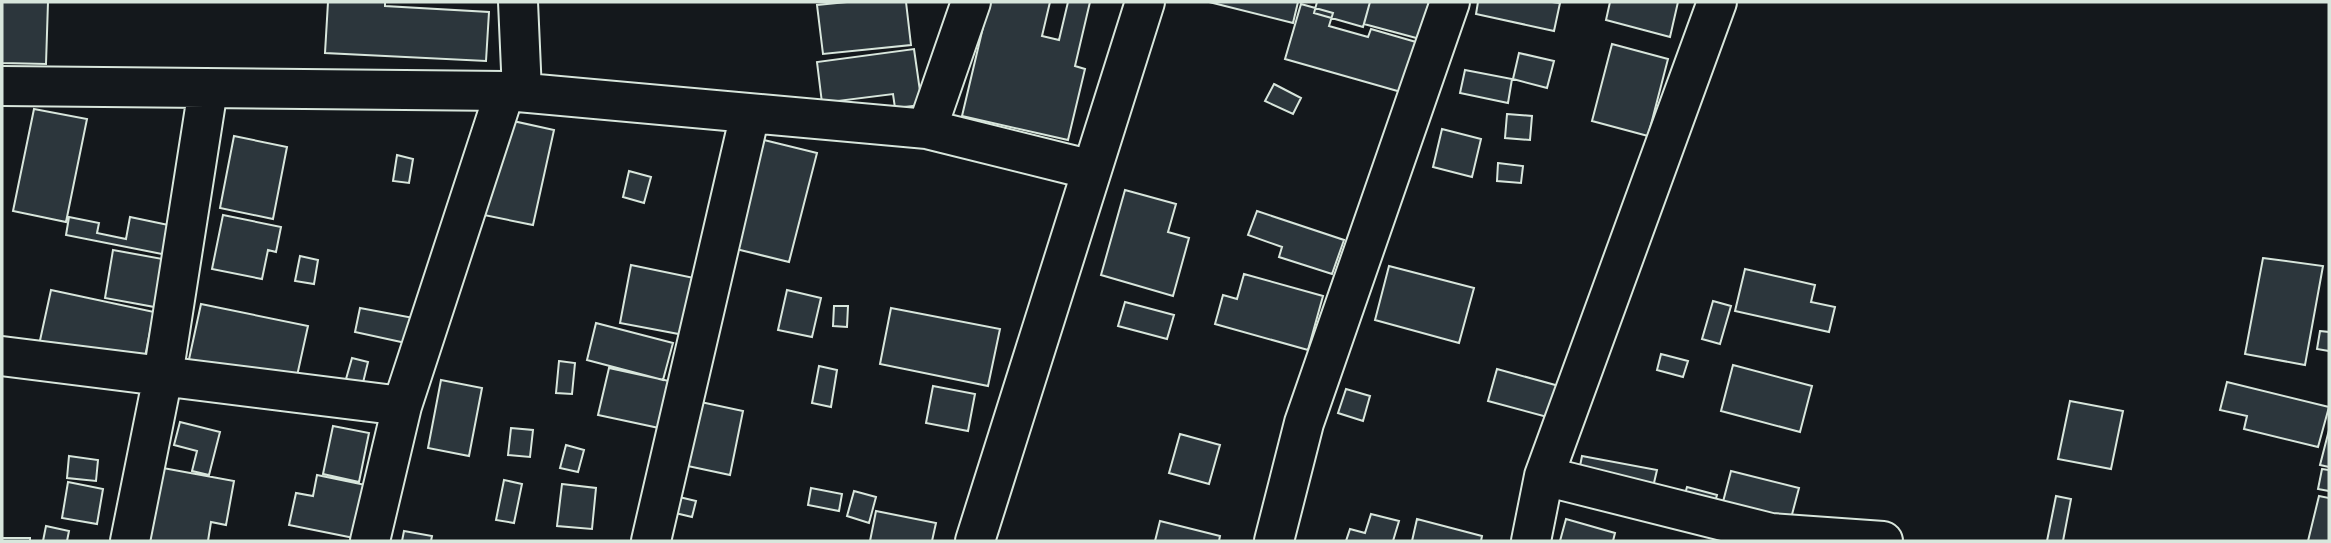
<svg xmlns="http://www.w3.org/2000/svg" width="2331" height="543" viewBox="0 0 2331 543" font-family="'Fira Sans',sans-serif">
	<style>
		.building { fill: #2c363c; stroke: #d8e6dc; stroke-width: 2 }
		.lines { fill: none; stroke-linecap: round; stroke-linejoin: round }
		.minor-casing { stroke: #d8e6dc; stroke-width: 42 }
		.minor { stroke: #14181c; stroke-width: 38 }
	</style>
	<rect width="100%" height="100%" fill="#14181c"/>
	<path class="building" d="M2 2H48L46 64 2 63Z
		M328 2H385V6L489 12 486 61 325 53Z
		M847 2H906L911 45 823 54 817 5Z
		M989 2H1050L1042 36 1059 40 1068 2H1090L1075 66 1085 69 1068 140 962 116Z
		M1209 2H1298L1293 23Z
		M1317 2H1370L1363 27 1314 13Z
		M1370 2H1429L1420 39 1364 24Z
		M1478 2H1552L1560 3 1554 31 1476 14Z
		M1610 2H1678L1670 37 1606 20Z
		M1301 4 1333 13 1329 26 1368 37 1371 29 1416 42 1401 92 1285 59Z
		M1612 44 1668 59 1648 136 1592 121Z
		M914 49 922 105 895 108 893 94 822 103 817 62Z
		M1519 53 1554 61 1547 88 1513 79Z
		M1465 70 1512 79 1508 103 1460 93Z
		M1274 84 1301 98 1293 114 1265 101Z
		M34 109 87 119 66 222 13 211Z
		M1507 114 1532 116 1530 140 1505 138Z
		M504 119 554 130 533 225 484 215Z
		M1442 129 1481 139 1472 177 1433 167Z
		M234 136 287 147 273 219 220 208Z
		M764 140 817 153 789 262 736 249Z
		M397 155 413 159 409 183 393 181Z
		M1498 163 1523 166 1521 183 1497 181Z
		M629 171 651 177 644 203 623 197Z
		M1125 190 1176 204 1168 232 1189 238 1173 296 1101 275Z
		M1257 211 1344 240 1332 274 1279 257 1282 247 1248 235Z
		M223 215 281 227 276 252 268 250 262 279 212 269Z
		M69 217 99 223 97 233 126 239 130 217 178 227 172 256 66 235Z
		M113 250 168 260 160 308 105 298Z
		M300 256 318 260 314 284 295 281Z
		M2263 258 2323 266 2305 365 2245 354Z
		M631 265 694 278 684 335 620 323Z
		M1389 266 1474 288 1459 343 1375 320Z
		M1745 269 1815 285 1811 302 1835 307 1829 332 1735 311Z
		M1244 274 1323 296 1308 350 1215 324 1223 295 1237 299Z
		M51 290 154 312 143 367 39 345Z
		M787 290 821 298 812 337 778 330Z
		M1713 301 1731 306 1720 344 1702 339Z
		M1125 302 1174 315 1167 339 1118 326Z
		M201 304 308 326 295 385 188 364Z
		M834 306H848L847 327 833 326Z
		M360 308 419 319 415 345 355 332Z
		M891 308 1000 329 988 386 880 364Z
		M596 323 673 343 663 380 587 360Z
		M2320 331 2329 332V351L2317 349Z
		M1661 354 1688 361 1683 377 1657 370Z
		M352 358 368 362 361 391 344 386Z
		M559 361 575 363 572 394 556 393Z
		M1733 365 1812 386 1800 432 1721 411Z
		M819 366 837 370 831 407 812 403Z
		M609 368 669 381 659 428 598 415Z
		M1497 369 1559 386 1551 418 1488 401Z
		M441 380 482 388 469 456 428 448Z
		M2227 382 2329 407 2318 447 2244 429 2247 416 2220 410Z
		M933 386 975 394 968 431 926 423Z
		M1346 389 1370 396 1363 421 1338 413Z
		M696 401 743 411 730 475 683 465Z
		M2070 401 2123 411 2111 469 2058 459Z
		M180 422 220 432 209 475 192 471 197 451 174 445Z
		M333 426 369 433 359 482 323 474Z
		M511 428 533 430 530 457 508 455Z
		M2329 430V467L2320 465Z
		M1180 434 1220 445 1209 484 1169 473Z
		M566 445 584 450 578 472 560 468Z
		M69 456 98 460 96 481 67 478Z
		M1582 456 1657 470 1650 500 1576 486Z
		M163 468 234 481 226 525 211 522 208 541H149Z
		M2322 469 2329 470V491L2318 489Z
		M1731 471 1799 488 1785 541 1717 525Z
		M317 475 380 488 369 541 289 525 296 493 313 496Z
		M504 480 522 484 514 523 496 520Z
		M68 482 103 489 97 524 62 518Z
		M562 484 596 488 592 529 557 526Z
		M1687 487 1717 495 1711 516 1681 508Z
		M811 488 842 494 839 511 808 505Z
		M854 491 876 497 869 523 847 516Z
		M675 496 696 501 692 517 671 512Z
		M2056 496 2071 499 2063 541H2047Z
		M2319 496 2329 498V541H2308Z
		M876 511 936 523 932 541H870Z
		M1371 514 1399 521 1393 541H1346L1350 529 1365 533Z
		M1417 519 1482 536 1481 541H1412Z
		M1566 519 1615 533 1613 541H1560Z
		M1160 521 1220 536 1219 541H1155Z
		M46 526 69 531 67 541H43Z
		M404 531 432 536 431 541H402Z
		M2 538H30V541H2Z"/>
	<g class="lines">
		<g class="minor-casing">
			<path id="minor" d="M518 2 522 92
				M2 86 505 91 927 129 1092 170
				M927 129 971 2
				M2 356 402 406
				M1544 476 1771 533 1883 541
				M130 541 163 376 208 89
				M370 541 402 406 505 91
				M651 541 750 114
				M975 541 1145 2
				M1274 541 1304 423 1450 2
				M1531 541 1544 476 1717 2"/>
		</g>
		<use href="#minor" class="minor"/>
	</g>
	<rect width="2331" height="543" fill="none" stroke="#d8e6dc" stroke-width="7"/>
</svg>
